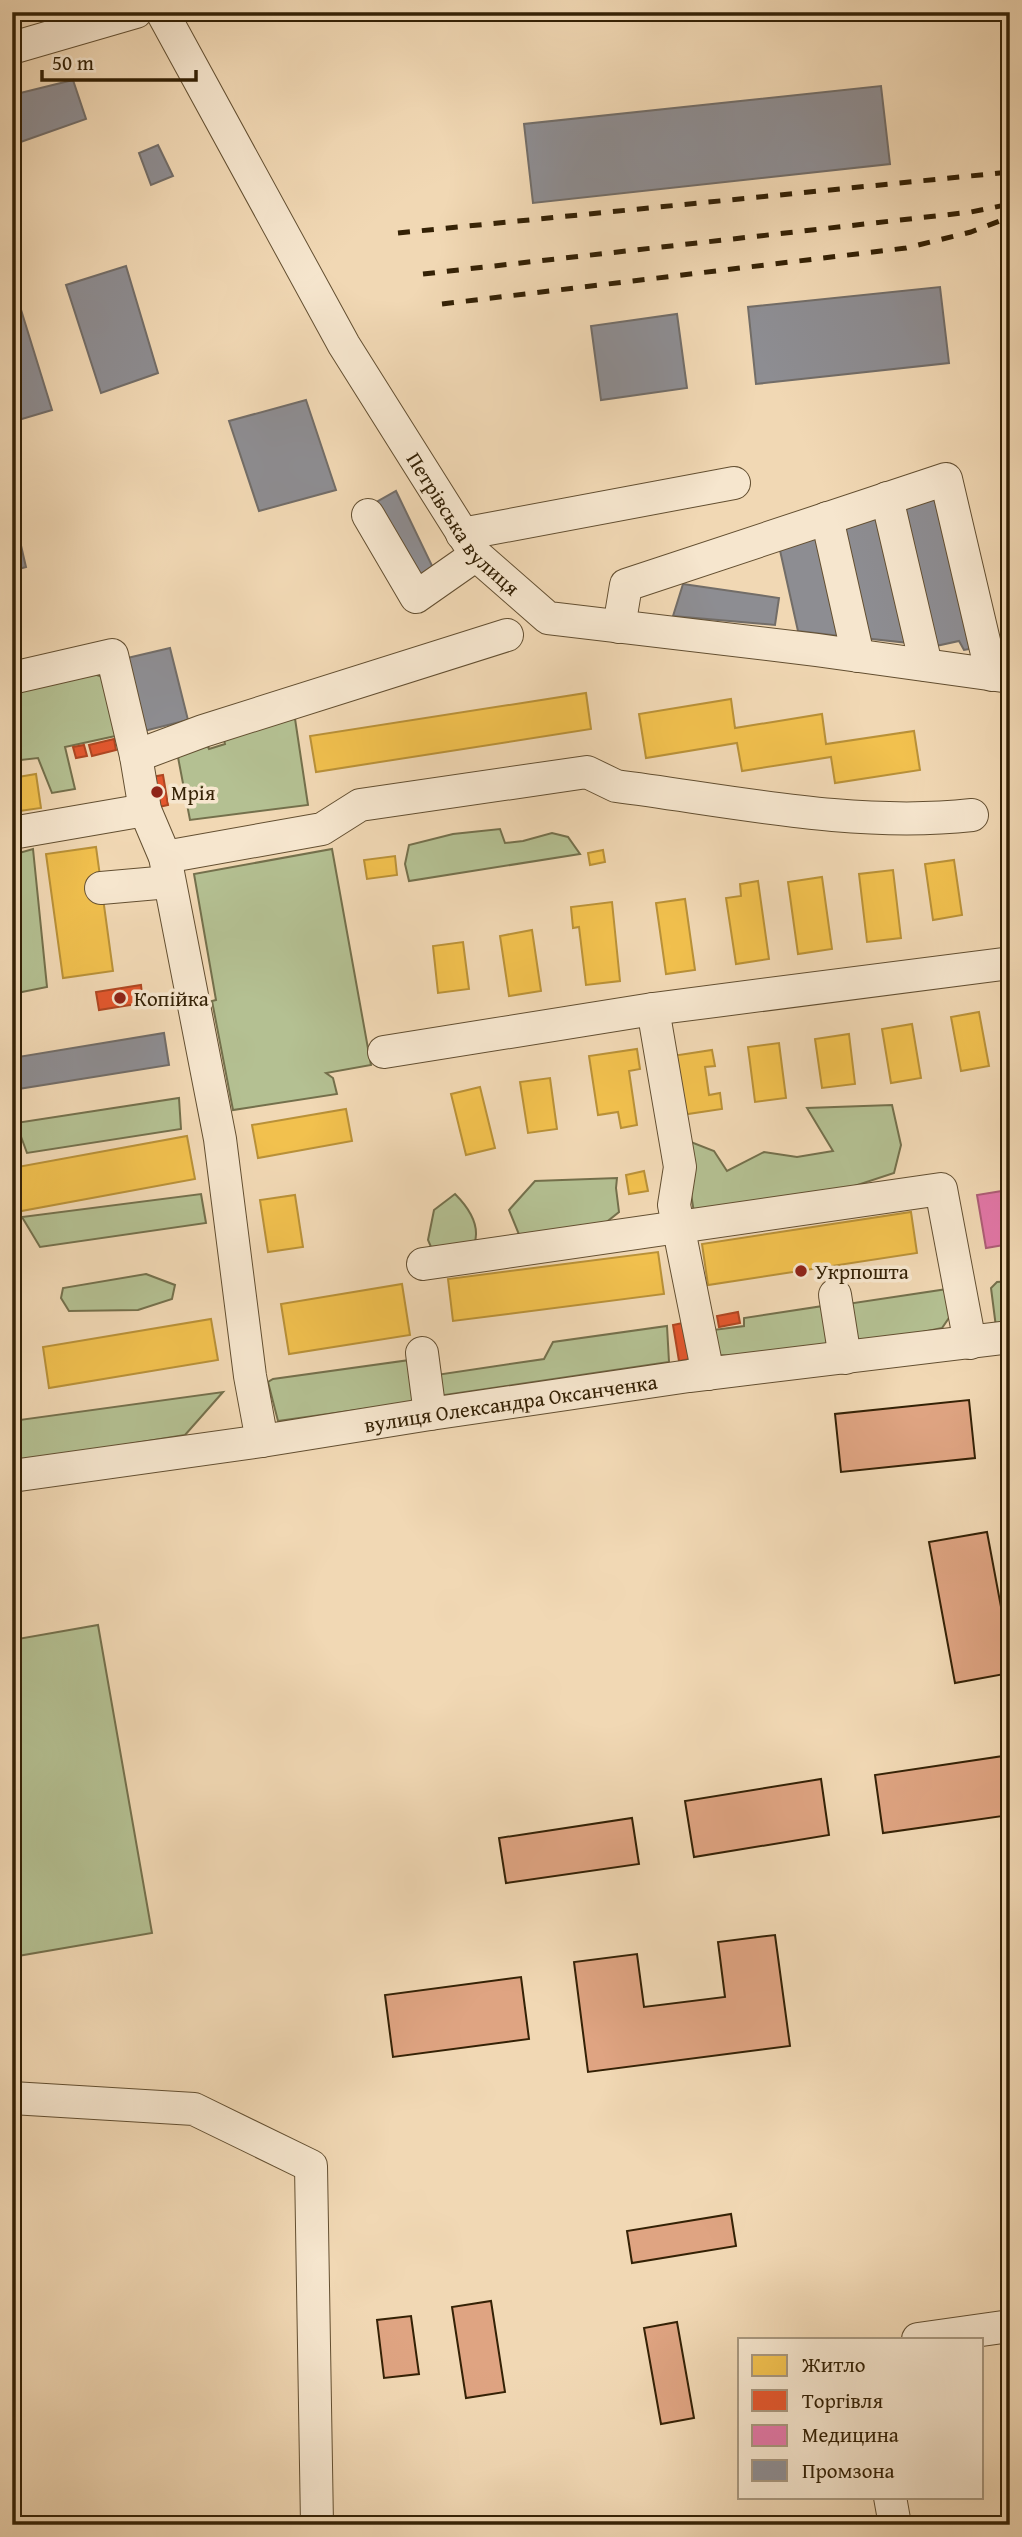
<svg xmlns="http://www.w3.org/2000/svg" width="1022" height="2537" viewBox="0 0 1022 2537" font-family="'Gentium Book Plus',serif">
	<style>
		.green { fill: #b4c092; stroke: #74704c; stroke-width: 2 }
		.homes { fill: #f2c14e; stroke: #b99138; stroke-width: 2 }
		.shops { fill: #e4572e; stroke: #af4722; stroke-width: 2 }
		.health { fill: #e377a8; stroke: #ae5d77; stroke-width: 2 }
		.industry { fill: #8d8d92; stroke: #726d68; stroke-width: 2 }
		.building { fill: #dfa482; stroke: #342105; stroke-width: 2 }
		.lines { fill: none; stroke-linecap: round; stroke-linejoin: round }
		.minor-casing { stroke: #634f31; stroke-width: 34 }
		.minor { stroke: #f6e6ce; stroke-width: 32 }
		.rail { stroke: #342105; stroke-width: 5; stroke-dasharray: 12 12; stroke-linecap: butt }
		.poi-dot { fill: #8f2418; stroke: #f6e6ce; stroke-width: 2.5 }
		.labels { text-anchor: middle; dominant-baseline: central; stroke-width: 7; stroke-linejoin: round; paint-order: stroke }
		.street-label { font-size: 21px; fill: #342105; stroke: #f6e6ce }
		.poi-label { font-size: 21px; fill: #342105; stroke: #f6e6ce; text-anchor: start }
	</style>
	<rect width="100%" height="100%" fill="#f1d8b4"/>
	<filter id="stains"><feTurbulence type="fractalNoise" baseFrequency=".00286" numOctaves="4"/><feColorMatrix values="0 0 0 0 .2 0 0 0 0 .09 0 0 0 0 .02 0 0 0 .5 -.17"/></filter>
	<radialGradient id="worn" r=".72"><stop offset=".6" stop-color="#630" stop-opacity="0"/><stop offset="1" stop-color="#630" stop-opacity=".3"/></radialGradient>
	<path class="green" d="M83 670 108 679 120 735 65 747 75 789 52 793 38 758 12 761V687Z
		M294 712 308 805 190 820 177 752 206 742 209 749 225 744 223 736Z
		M500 829 505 843 523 841 552 833 568 837 580 854 409 881 405 864 409 845 453 834Z
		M33 849 47 987 12 994V855Z
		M332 849 371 1065 326 1073 333 1078 337 1094 233 1110 212 1001 216 1000 194 874Z
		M179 1098 181 1129 27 1153 16 1123Z
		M892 1105 901 1145 894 1173 824 1196 695 1219 685 1156 691 1142 714 1151 727 1171 764 1152 797 1157 833 1151 807 1108Z
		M617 1178 616 1188 619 1212 594 1232 520 1237 509 1210 535 1181Z
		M201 1194 206 1223 40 1247 22 1217Z
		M455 1194C468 1207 481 1226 474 1245L431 1247 428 1240 434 1210Z
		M146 1274 175 1285 172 1299 138 1310 69 1311 61 1298 63 1288Z
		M1010 1281V1325L996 1327 991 1288 997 1282Z
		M954 1288 955 1309 942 1328 855 1346 847 1304Z
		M823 1306 830 1346 735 1356 717 1355 713 1330 744 1326V1318Z
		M667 1326 669 1362 438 1396 436 1375 544 1359 553 1342Z
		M417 1359 421 1401 278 1421 268 1382 273 1379Z
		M223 1392 185 1435 12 1463V1421Z
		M98 1625 152 1933 12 1957V1640Z"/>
	<path class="homes" d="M586 693 591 729 316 772 310 736Z
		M731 699 735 728 822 714 826 744 914 731 920 770 835 783 831 757 742 771 737 743 646 758 639 714Z
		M36 774 41 808 12 812V778Z
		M96 847 113 971 63 978 46 854Z
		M603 850 605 862 590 865 588 853Z
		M395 856 397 875 367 879 364 860Z
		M954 860 962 915 933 920 925 864Z
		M893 870 901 938 867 942 859 874Z
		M822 877 832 949 798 954 788 882Z
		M758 881 769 959 736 964 726 898 741 896 740 884Z
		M685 899 695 970 666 974 656 903Z
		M612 902 620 981 586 985 579 927 573 928 571 907Z
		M532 930 541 991 509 996 500 936Z
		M463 942 469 989 438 993 433 946Z
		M979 1012 989 1066 961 1071 951 1017Z
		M912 1024 921 1078 891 1083 882 1029Z
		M849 1034 855 1084 822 1088 815 1039Z
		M779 1043 786 1098 755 1102 748 1047Z
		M637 1049 640 1069 629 1071 637 1125 621 1128 618 1112 598 1115 589 1056Z
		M712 1050 715 1066 705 1067 709 1095 720 1093 722 1109 681 1115 672 1056Z
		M550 1078 557 1129 528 1133 520 1082Z
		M480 1087 495 1148 466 1155 451 1094Z
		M346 1109 352 1141 258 1158 252 1125Z
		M187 1136 195 1179 16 1212 12 1190V1168Z
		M644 1171 648 1191 629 1194 626 1175Z
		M295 1195 303 1247 268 1252 260 1200Z
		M911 1212 917 1253 708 1285 702 1244Z
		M658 1252 664 1294 453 1321 448 1279Z
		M402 1284 410 1335 289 1354 281 1304Z
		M211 1319 218 1360 49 1388 43 1347Z"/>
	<path class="shops" d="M114 739 116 750 92 756 89 745Z
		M84 745 87 756 76 758 73 747Z
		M163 775 168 805 150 809 145 778Z
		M141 985 143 1003 99 1010 96 992Z
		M738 1312 740 1323 719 1327 717 1316Z
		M683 1323 690 1359 679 1361 673 1325Z"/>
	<path class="health" d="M1008 1190 1010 1244 986 1248 977 1195Z"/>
	<path class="industry" d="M73 80 86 119 12 145V95Z
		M881 86 890 164 533 203 524 124Z
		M158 145 173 176 151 185 139 153Z
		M126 266 158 373 101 393 66 285Z
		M940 287 949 363 756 384 748 307Z
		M18 300 52 410 12 422V302Z
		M677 314 687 388 601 400 591 326Z
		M306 400 336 490 259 511 229 421Z
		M396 491 436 574 417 585 373 504Z
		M940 492 976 648 964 650 959 641 936 646 899 504Z
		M878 513 909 643 863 638 836 526Z
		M16 524 26 567 12 571V525Z
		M817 536 840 636 798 631 779 546Z
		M683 584 779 598 775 625 673 616Z
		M170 648 188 720 140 732 123 659Z
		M164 1033 169 1065 12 1090V1058Z"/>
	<path class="building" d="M969 1400 975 1458 841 1472 835 1414Z
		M987 1532 1010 1655V1673L955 1683 929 1542Z
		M1010 1755V1815L883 1833 875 1775Z
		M821 1779 829 1835 694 1857 685 1801Z
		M632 1818 639 1864 506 1883 499 1838Z
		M775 1935 790 2046 588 2072 574 1962 637 1954 644 2007 725 1997 718 1942Z
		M521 1977 529 2039 393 2057 385 1995Z
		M731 2214 736 2246 632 2263 627 2231Z
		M491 2301 505 2392 466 2398 452 2307Z
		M411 2316 419 2374 384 2378 377 2320Z
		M677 2322 694 2418 661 2424 644 2328Z"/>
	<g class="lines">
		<g class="minor-casing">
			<g id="minor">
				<path id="s1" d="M162 12 344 345 476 555 548 618 817 650 1010 677"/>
				<path d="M12 48 136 12"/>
				<path d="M887 498 926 665"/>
				<path d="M368 515 416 597 476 555"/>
				<path d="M827 518 858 656"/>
				<path d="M462 534 734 483"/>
				<path d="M619 627 626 585 946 479 992 675"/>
				<path d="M12 678 112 655 136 756 145 810 165 857 220 1139 250 1376 262 1441"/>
				<path d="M136 756 203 731 507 635"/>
				<path d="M12 833 145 810"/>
				<path d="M165 857 322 829 360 805 587 772 616 786C732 801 855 828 972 815"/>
				<path d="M101 888 169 882"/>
				<path d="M653 1009 680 1167 674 1205 708 1374"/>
				<path d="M384 1052 653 1009 1003 964"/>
				<path d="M423 1264 941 1189 970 1343"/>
				<path d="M835 1295 845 1358"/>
				<path d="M422 1353 430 1414"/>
				<path id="s2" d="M12 1476 262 1441 430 1414 689 1376 1010 1337"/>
				<path d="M12 2098 194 2109 311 2166 317 2525"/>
				<path d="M918 2339 1010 2326"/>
				<path d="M890 2497 895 2525"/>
			</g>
		</g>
		<use href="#minor" class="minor"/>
		<path class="rail" d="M398 233 1010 172
			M423 274 971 212 1010 204
			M442 304 906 248 971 232 1010 217"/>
	</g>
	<g class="poi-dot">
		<circle cx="157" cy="792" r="7"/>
		<circle cx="120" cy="998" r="7"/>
		<circle cx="801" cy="1271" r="7"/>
	</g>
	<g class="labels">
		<g class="street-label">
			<text stroke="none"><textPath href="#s1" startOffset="595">Петрівська вулиця</textPath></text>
			<text stroke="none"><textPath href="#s2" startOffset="504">вулиця Олександра Оксанченка</textPath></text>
		</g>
		<g class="poi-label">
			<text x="171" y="792">Мрія</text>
			<text x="134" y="998">Копійка</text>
			<text x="815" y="1271">Укрпошта</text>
		</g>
	</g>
	<rect width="1022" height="2537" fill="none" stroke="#f1d8b4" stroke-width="42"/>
	<rect x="14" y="14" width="994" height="2509" fill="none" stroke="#342105" stroke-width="3.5"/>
	<rect x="21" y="21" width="980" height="2495" fill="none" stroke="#342105" stroke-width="2"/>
	<rect x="738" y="2338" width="245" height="161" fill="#f6e6ce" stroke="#a8977e" stroke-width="2"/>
	<rect x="752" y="2355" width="35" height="21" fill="#f2c14e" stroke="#a8977e" stroke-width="2"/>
	<text x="802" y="2372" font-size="21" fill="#342105">Житло</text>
	<rect x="752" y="2390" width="35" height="21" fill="#e4572e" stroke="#a8977e" stroke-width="2"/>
	<text x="802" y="2408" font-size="21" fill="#342105">Торгівля</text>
	<rect x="752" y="2425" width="35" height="21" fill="#e377a8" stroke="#a8977e" stroke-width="2"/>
	<text x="802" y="2442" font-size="21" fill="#342105">Медицина</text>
	<rect x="752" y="2460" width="35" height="21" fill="#8d8d92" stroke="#a8977e" stroke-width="2"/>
	<text x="802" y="2478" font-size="21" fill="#342105">Промзона</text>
	<path d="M42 70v10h154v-10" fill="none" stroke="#342105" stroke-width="3.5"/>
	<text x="52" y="70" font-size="21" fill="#342105" stroke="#f6e6ce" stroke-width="5" paint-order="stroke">50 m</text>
	<rect width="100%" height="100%" filter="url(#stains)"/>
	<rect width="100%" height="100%" fill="url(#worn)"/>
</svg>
